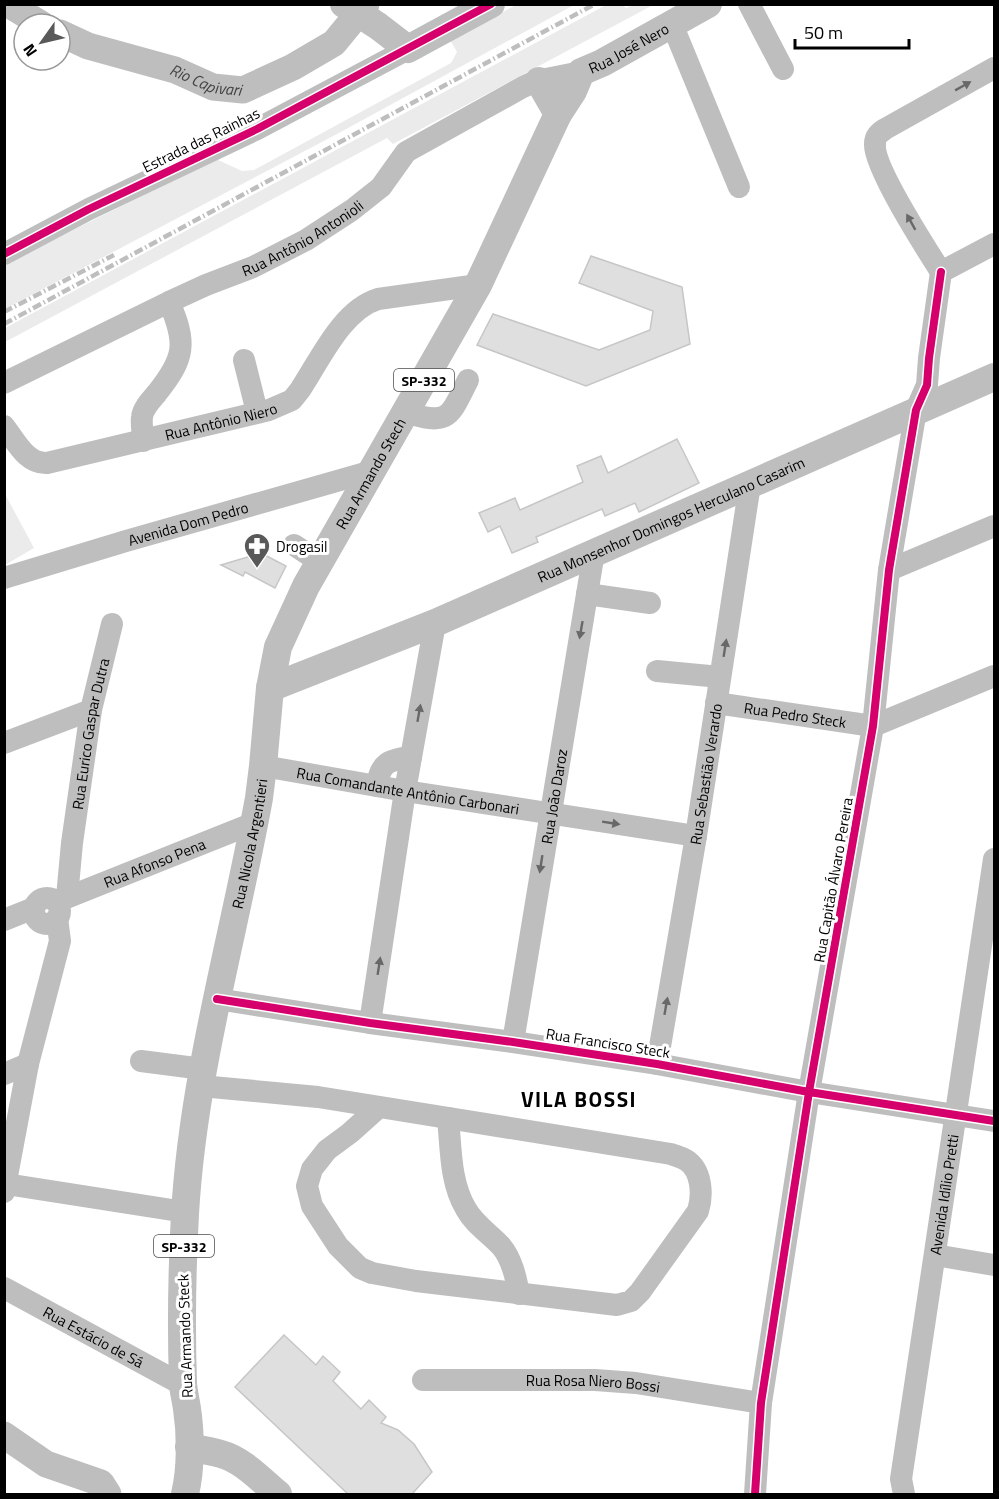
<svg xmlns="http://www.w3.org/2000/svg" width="999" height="1499" viewBox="0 0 999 1499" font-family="'Titillium Web',sans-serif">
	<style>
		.green { fill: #ebebeb }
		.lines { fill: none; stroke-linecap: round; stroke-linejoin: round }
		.river { stroke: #bebebe; stroke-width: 27 }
		.building { fill: #dfdfdf; stroke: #c6c6c6; stroke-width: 1.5 }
		.minor { stroke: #bebebe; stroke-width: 22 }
		.major { stroke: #bebebe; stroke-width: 28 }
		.rail { stroke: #bebebe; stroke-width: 4.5; stroke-dasharray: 9 3 1.5 3; stroke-linecap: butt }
		.cycleway-casing { stroke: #fff; stroke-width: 11 }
		.cycleway { stroke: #d6006c; stroke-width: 8 }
		.oneway { fill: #686868 }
		.labels { text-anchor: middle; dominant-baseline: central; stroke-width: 6; stroke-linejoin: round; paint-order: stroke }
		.shield { fill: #fff; stroke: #4c4c4c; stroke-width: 1.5 }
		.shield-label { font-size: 14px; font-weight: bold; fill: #000 }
		.street-label { font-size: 15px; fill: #000; stroke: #fff }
		.poi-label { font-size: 15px; fill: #000; stroke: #fff; text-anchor: start }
		.water-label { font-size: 16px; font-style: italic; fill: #434343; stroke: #fff }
		.district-label { font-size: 21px; font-weight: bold; letter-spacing: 1.5px; fill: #000; stroke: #fff }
	</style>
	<rect width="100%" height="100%" fill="#fff"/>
	<path class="green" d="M516 5H574L337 134 5 309V264L216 159 242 171 254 170 451 63 457 52 450 40Z
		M606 5H623L626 8 633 5H653L393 144 387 138 5 342V328Z
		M5 494 34 548 5 565H4Z"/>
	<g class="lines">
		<g class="river">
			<path d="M8 4 41 24"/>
			<path id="s1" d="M60 33 88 46 175 70 213 87 243 90 293 67 334 43 366 4"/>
			<path d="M4 1435 46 1464 101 1483 108 1494"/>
		</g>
	</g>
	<path class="building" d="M591 256 682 287 690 344 586 386 477 345 493 314 599 350 650 330 653 311 579 283Z
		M677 439 699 483 639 512 635 503 605 516 602 509 536 537 538 542 512 553 500 526 488 532 479 513 515 498 520 510 583 482 577 466 601 456 608 473Z
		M261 553 286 566 275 588 245 572 243 576 221 565Z
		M284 1335 316 1365 323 1356 340 1372 333 1381 361 1409 369 1400 386 1417 381 1423 398 1430 414 1444 432 1472 412 1494H348L235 1387Z"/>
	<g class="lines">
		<g class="minor">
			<path d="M749 4 783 69"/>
			<path d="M672 24 739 187"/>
			<path d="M4 254 89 209 257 129 408 49"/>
			<path d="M941 272C927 250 873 166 875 144 875 136 879 133 885 129L994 68"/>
			<path d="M941 272 994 244"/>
			<path d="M244 360 257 412"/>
			<path id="s2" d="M4 383 169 302 206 285 253 267 306 240 352 210 381 187 406 152 523 87 536 81 581 72"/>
			<path d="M405 412C449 426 449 418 468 380"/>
			<path id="s3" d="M4 426C16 441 26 464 47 463L269 410 292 400 300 390C320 360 342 310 378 299L478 285"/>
			<path d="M143 441C143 433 141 424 142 417 143 408 151 400 157 393 185 358 187 343 169 302"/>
			<path d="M294 545 320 562"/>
			<path d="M889 570 994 526"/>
			<path id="s4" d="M4 578 126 541 372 471"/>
			<path d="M587 594 650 603"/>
			<path d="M657 671 720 677"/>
			<path id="s5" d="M716 703 873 726 994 676"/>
			<path d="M4 743 91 710"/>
			<path id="s6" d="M263 766 405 791 696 836"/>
			<path d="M377 786C380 762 389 760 411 757"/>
			<path id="s7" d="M67 897 72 843 91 710 112 624"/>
			<circle cx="47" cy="911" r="13"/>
			<path id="s8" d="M56 902 254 823"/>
			<path d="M4 920 34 908"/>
			<path d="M217 999 370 1023 513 1042 657 1064 809 1092 994 1121"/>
			<path d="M370 1023 405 791 435 623"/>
			<path id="s9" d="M513 1042 594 552"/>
			<path d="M141 1061 203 1069"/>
			<path id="s10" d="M657 1064 696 836 750 484"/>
			<path d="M4 1074 28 1064"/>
			<path d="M201 1086 318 1097 671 1154C676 1156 681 1157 686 1160 702 1170 703 1195 698 1211L640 1292 631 1301 617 1305 416 1281 372 1273 360 1268 338 1246 312 1206 307 1186 312 1169 327 1150 350 1133 379 1107"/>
			<path d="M448 1118C451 1148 450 1183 466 1209 474 1224 490 1234 501 1246 512 1259 516 1278 519 1294"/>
			<path d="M6 1184 185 1212"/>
			<path d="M4 1192 28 1064 60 941 57 918"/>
			<path d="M935 1255 994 1265"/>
			<path id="s11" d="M4 1288 183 1385"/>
			<path id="s12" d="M423 1380H595L636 1383 761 1403"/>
			<path d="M755 1494 761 1403 809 1092 873 726 889 570 916 410 927 385 929 358 941 272"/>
			<path id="s13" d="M904 1494 901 1479 994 859"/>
		</g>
		<g class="major">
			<path d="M344 4 378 26 408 49 491 4"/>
			<path d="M539 81 558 114"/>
			<path id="s14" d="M270 688 435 623 994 377"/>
			<path d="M189 1447C199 1449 210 1451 221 1454 243 1460 261 1480 278 1494"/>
			<path id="s15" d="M185 1494C191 1469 191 1435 187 1409 186 1400 183 1391 183 1382 181 1326 182 1270 185 1214 193 1073 234 936 259 798L263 766 270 688 278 647 306 586 478 285 558 114 573 91 581 72 602 63 708 4"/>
		</g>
		<path class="rail" d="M4 312 114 255
			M4 324 595 4"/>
		<g class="cycleway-casing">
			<path id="cycleway" d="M4 254 89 209 257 129 491 4
				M217 999 370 1023 513 1042 657 1064 809 1092 994 1121
				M755 1494 761 1403 809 1092 873 726 889 570 916 410 927 385 929 358 941 272"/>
		</g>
		<use href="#cycleway" class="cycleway"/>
	</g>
	<defs><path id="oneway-solid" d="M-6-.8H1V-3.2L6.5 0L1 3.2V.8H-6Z" transform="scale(1.5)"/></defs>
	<g class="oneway">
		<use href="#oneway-solid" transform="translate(963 86) rotate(-29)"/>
		<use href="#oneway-solid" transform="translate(911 222) rotate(-119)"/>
		<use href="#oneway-solid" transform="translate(581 630) rotate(100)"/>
		<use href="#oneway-solid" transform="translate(725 648) rotate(-81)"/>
		<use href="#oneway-solid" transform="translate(419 713) rotate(-80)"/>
		<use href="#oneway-solid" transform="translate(611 823) rotate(9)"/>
		<use href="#oneway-solid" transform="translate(541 864) rotate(99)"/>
		<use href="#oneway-solid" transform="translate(379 966) rotate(-81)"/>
		<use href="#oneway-solid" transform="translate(666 1006) rotate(-80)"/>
	</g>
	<defs>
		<g id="pharmacy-pin" transform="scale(1.35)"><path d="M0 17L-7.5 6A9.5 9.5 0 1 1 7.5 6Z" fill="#595959" stroke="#fff"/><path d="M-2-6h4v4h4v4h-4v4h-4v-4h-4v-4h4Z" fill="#fff"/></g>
	</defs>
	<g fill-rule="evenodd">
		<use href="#pharmacy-pin" x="257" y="546"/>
	</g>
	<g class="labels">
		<g class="shield">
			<rect x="394" y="369" width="60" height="22" rx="4.5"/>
			<rect x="154" y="1235" width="60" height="22" rx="4.5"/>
		</g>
		<g class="shield-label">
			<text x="424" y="380">SP-332</text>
			<text x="184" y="1246">SP-332</text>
		</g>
		<g class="street-label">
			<text stroke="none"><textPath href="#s15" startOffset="1560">Rua José Nero</textPath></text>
			<text transform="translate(201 140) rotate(-26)">Estrada das Rainhas</text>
			<text stroke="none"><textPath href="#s2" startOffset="332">Rua Antônio Antonioli</textPath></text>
			<text stroke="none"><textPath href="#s3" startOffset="238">Rua Antônio Niero</textPath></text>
			<text stroke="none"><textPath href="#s15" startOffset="1053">Rua Armando Stech</textPath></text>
			<text stroke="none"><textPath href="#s14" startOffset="435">Rua Monsenhor Domingos Herculano Casarim</textPath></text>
			<text stroke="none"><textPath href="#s4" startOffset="192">Avenida Dom Pedro</textPath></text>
			<text stroke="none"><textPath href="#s5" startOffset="80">Rua Pedro Steck</textPath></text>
			<text stroke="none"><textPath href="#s7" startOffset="165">Rua Eurico Gaspar Dutra</textPath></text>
			<text stroke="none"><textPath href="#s10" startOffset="294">Rua Sebastião Verardo</textPath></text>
			<text stroke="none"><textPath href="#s6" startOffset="147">Rua Comandante Antônio Carbonari</textPath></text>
			<text stroke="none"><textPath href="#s9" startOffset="249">Rua João Daroz</textPath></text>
			<text stroke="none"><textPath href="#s15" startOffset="657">Rua Nicola Argentieri</textPath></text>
			<text stroke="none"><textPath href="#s8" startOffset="106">Rua Afonso Pena</textPath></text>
			<text transform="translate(833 880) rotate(-80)">Rua Capitão Álvaro Pereira</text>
			<text transform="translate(608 1043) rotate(9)">Rua Francisco Steck</text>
			<text stroke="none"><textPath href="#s13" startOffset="303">Avenida Idílio Pretti</textPath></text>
			<text transform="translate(185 1336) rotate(-92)">Rua Armando Steck</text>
			<text stroke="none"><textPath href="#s11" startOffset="102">Rua Estácio de Sá</textPath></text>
			<text stroke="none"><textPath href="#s12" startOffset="170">Rua Rosa Niero Bossi</textPath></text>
		</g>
		<g class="poi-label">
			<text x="276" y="546">Drogasil</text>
		</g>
		<g class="water-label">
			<text stroke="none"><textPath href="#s1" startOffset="154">Rio Capivari</textPath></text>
		</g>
		<g class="district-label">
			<text x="579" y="1099">VILA BOSSI</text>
		</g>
	</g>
	<rect width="999" height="1499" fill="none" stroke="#000000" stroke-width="12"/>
	<g transform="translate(42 42) rotate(236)"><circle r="28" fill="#ffffff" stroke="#999999" stroke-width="1.5"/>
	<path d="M0-4.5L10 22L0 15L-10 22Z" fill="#595959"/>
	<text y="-9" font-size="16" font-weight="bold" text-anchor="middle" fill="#000000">N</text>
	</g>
	<path d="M795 39v9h114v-9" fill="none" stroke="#000000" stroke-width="3"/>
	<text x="804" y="39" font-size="18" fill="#000000" stroke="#ffffff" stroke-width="4.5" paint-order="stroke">50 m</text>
</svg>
